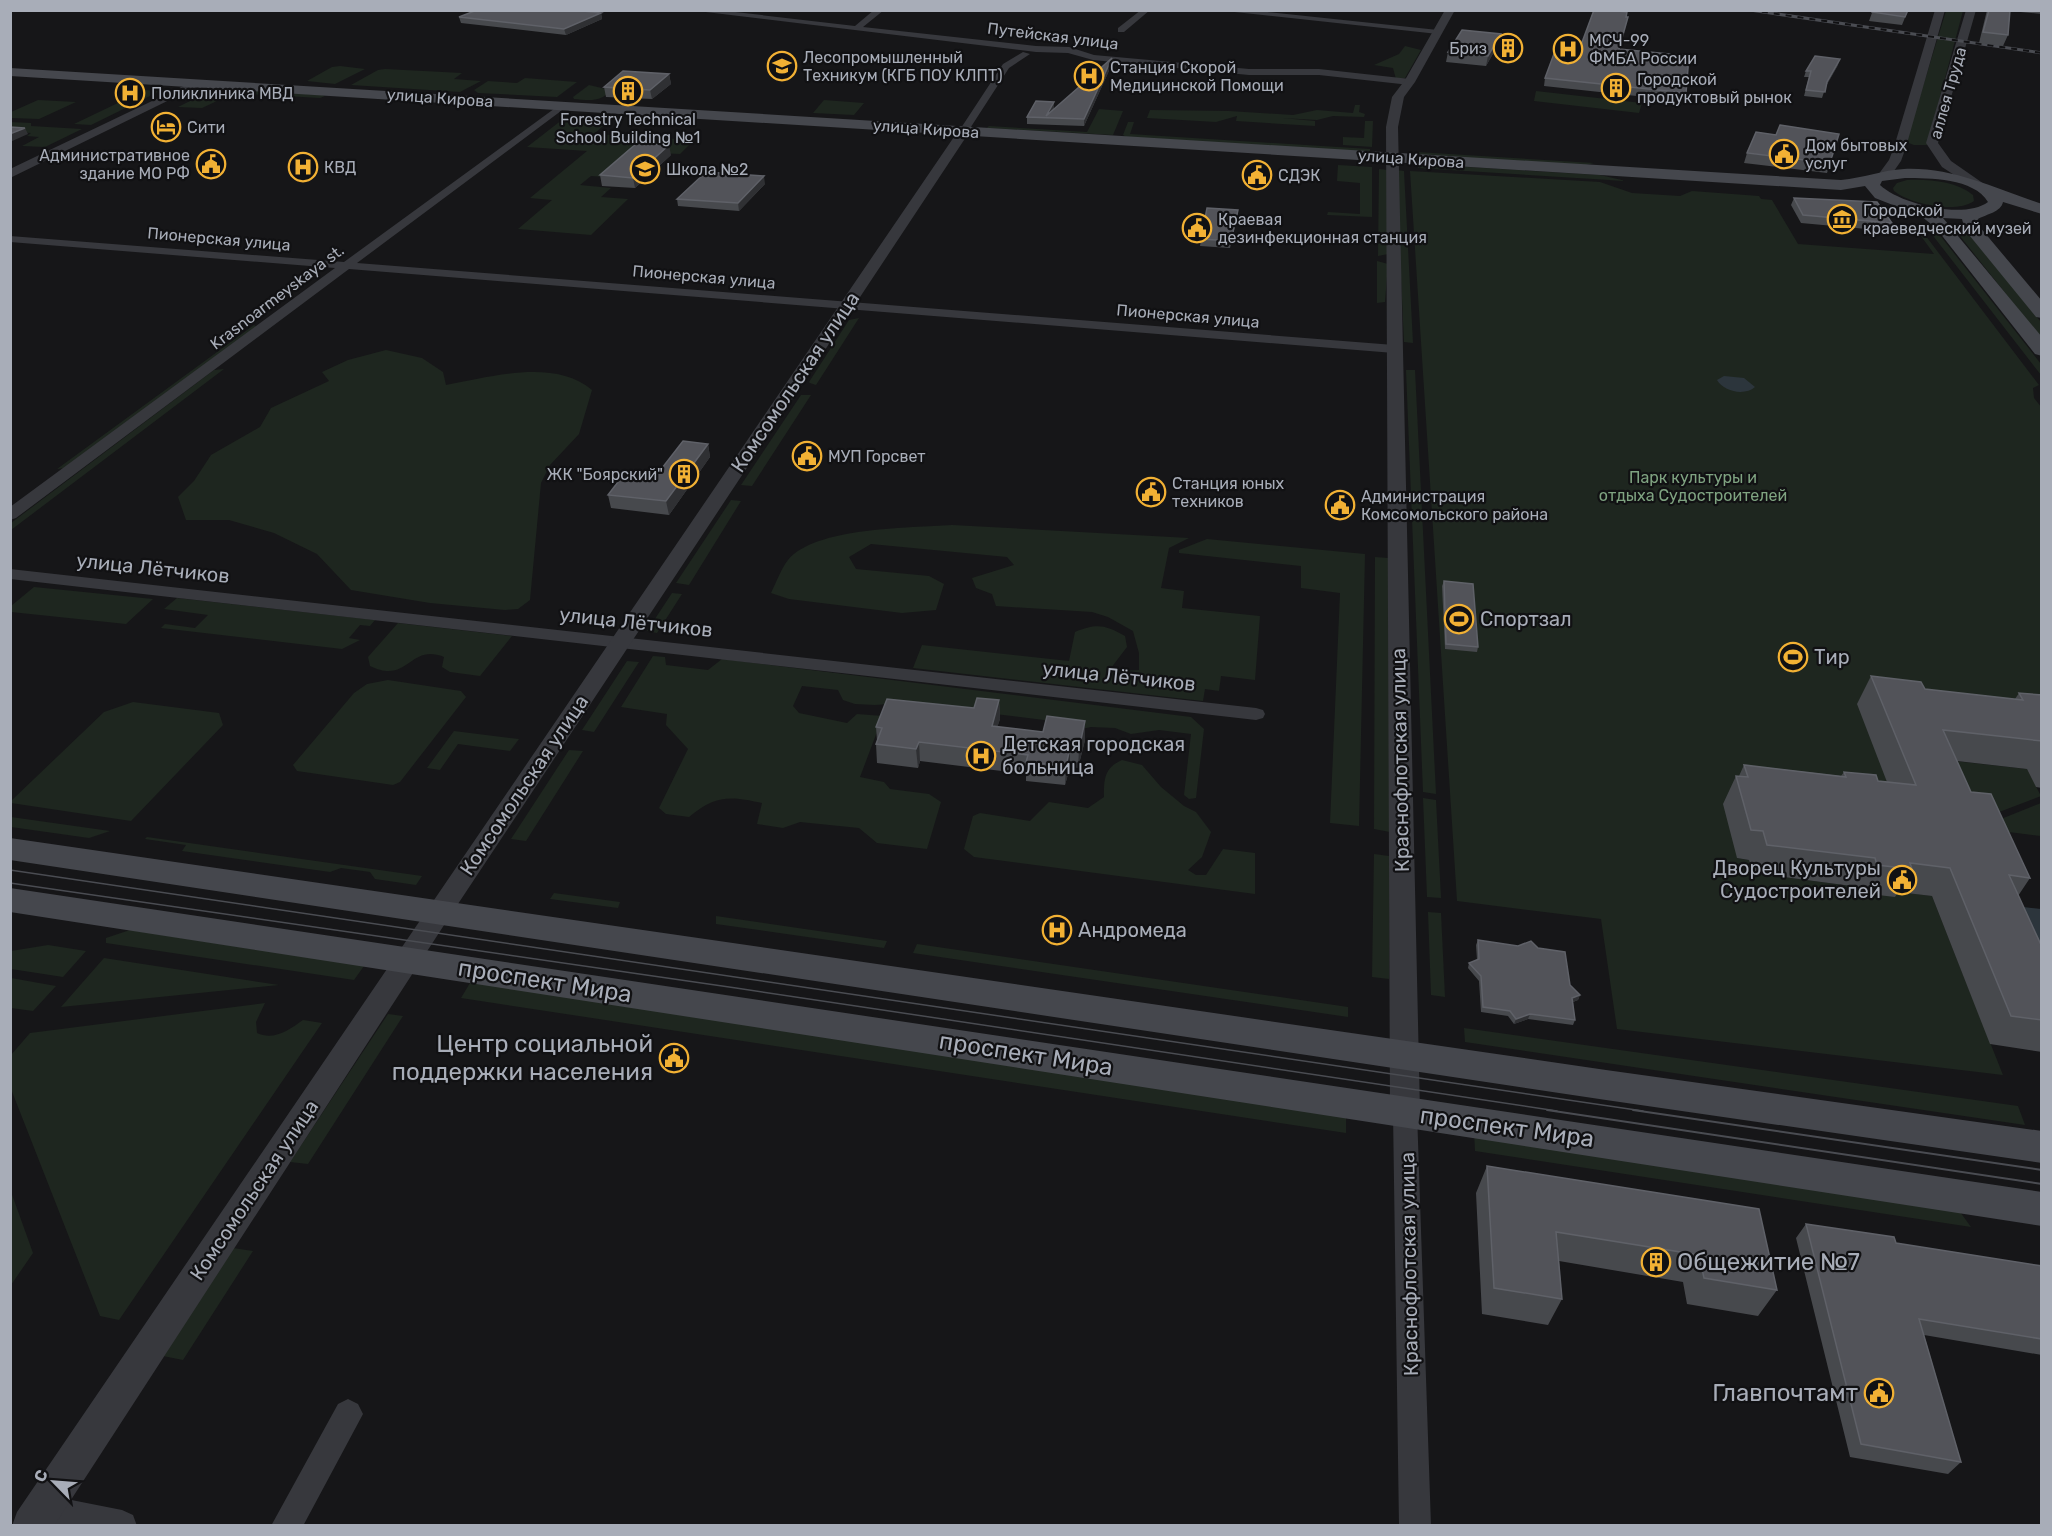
<svg xmlns="http://www.w3.org/2000/svg" width="2052" height="1536" viewBox="0 0 2052 1536" font-family="Rubik,sans-serif">
	<style>
		.green { fill: #1e261f }
		.water { fill: #2c353c }
		.lines { fill: none; stroke-linecap: round; stroke-linejoin: round }
		.minor { fill: #37383d; fill-rule: evenodd }
		.tertiary { fill: #37383d; fill-rule: evenodd }
		.secondary { fill: #45474d; fill-rule: evenodd }
		.tram-far1 { stroke: #4a4c52; stroke-width: 1.5 }
		.tram { stroke: #4a4c52; stroke-width: 2 }
		.rail-casing { stroke: #4a4c52; stroke-width: 3 }
		.rail { stroke: #111113; stroke-width: 2; stroke-dasharray: 6; stroke-linecap: butt }
		.wall { fill: #47494d }
		.shaded-wall { fill: #2f3033 }
		.building { fill: #525359; stroke: #5f6168; stroke-width: 1.5 }
		.labels { text-anchor: middle; dominant-baseline: central; stroke-width: 4.5; stroke-linejoin: round; paint-order: stroke }
		.far-street-label { font-size: 16px; fill: #a8adb8; stroke: #111113 }
		.far-poi-label { font-size: 16px; fill: #a8adb8; stroke: #111113; text-anchor: start }
		.far-park-label { font-size: 16px; fill: #7fa381; stroke: #111113 }
		.street-label { font-size: 20px; fill: #a8adb8; stroke: #111113 }
		.poi-label { font-size: 20px; fill: #a8adb8; stroke: #111113; text-anchor: start }
		.near-street-label { font-size: 24px; fill: #a8adb8; stroke: #111113 }
		.near-poi-label { font-size: 24px; fill: #a8adb8; stroke: #111113; text-anchor: end }
	</style>
	<rect width="100%" height="100%" fill="#161618"/>
	<path class="green" d="M1946 11H1963L1927 145H1914L1906 142Z
		M1405 46 1421 50 1405 78 1396 79 1393 68 1374 65 1399 54Z
		M340 66 365 69 335 84 307 81 332 67Z
		M385 69 462 73 454 79 481 81 460 92 351 85 378 70Z
		M525 78 577 82 557 97 478 93 474 90 488 81 517 83Z
		M589 85 610 90C602 103 587 100 574 99L573 97Z
		M218 89 322 95 325 96 320 98 213 92Z
		M145 90 160 91 91 125 74 124Z
		M1536 91 1642 103 1639 113 1534 101Z
		M202 95 230 96 215 99 217 101 202 108 178 107Z
		M38 100 76 102 39 119 11 118V112Z
		M824 100 864 103 854 115 813 113Z
		M1355 105H1360L1359 112 1365 114 1364 117 1333 116 1317 120 1282 118 1315 121V126L1236 121 1237 116 1216 122 1147 118 1150 110 1229 111 1293 115 1317 110 1353 113Z
		M1099 109 1123 111 1113 135 987 128 989 126 1087 132Z
		M567 116 611 119 594 134 694 140 680 154 636 152 620 178 591 176 580 185 611 188 601 197 628 199 591 235 518 229 552 200 530 198 587 151 527 147Z
		M1365 121H1373L1372 147 1343 145V137L1364 138Z
		M10 122 31 123V126L82 129 45 147 22 146 39 137 27 136 31 133 11 132Z
		M1128 122H1134L1130 134 1370 149V152L1126 137 1123 135Z
		M1417 152 1594 163 1586 165 1418 155Z
		M1418 164 1600 175 1626 181 1418 168Z
		M1338 165 1372 167V217L1327 215 1328 212 1360 214V183L1337 181Z
		M1379 169 1388 170V254L1378 256Z
		M1396 170 1404 171 1413 343 1404 342Z
		M1410 171 1600 182 1632 193 1680 196 1692 191 1759 196 1761 199 1772 200 1798 244 1934 254 1913 225 1919 227 2039 385 2033 388 2034 398 2042 408 2041 702 1909 717 1900 813 1737 858 1749 860 1753 873 1859 887 1861 893 1893 891 1932 896 2003 1075 1617 1029 1601 919 1457 901Z
		M1907 180C1928 179 1956 181 1973 195L1974 201C1956 214 1910 204 1894 191L1893 188 1897 183Z
		M1927 228 1935 229 2041 364V375Z
		M1956 231 1967 232 2041 322V338Z
		M1377 261 1388 264 1385 302 1377 303Z
		M859 318 816 385 810 383 809 382 849 320Z
		M254 325 257 327 65 468 57 469Z
		M386 350 422 358 443 372 446 385C491 377 554 358 592 390L579 434 550 465 541 483 530 600 518 609 505 610 430 603 351 590 317 554 274 533 229 520H186L178 497 194 481 211 455 260 427 271 408 329 381 322 372 348 360Z
		M224 369 11 530V523L214 370Z
		M1406 370H1415L1436 794 1423 792Z
		M801 395H811L752 486 741 485Z
		M731 500 741 501 689 585 676 583Z
		M952 525 1189 538 1169 548 1161 588 1184 591 1182 608 1260 616 1255 680 1221 676 1219 691 1205 689 1203 701 913 668 922 645 1069 661 1075 632C1097 623 1105 625 1125 636L1127 647 1111 668 1121 671 1139 670V653L1133 631 1108 617 1092 612 996 606 992 594 976 588 972 578 1014 565 1007 557 871 544 849 557 856 569 929 576 944 584 936 610 902 613 789 599 771 593C776 583 781 569 788 560 815 527 910 528 952 525Z
		M1207 539 1365 554 1359 826 1330 823 1340 593 1301 588V566L1179 553V550Z
		M1375 557 1388 558 1390 832 1374 829Z
		M34 587 153 599 126 624 11 612V606Z
		M672 593 682 594 657 633 647 631Z
		M177 598 375 620 370 626 360 625 349 638 360 640 342 649 161 628 165 624 195 628 208 615 164 609Z
		M398 623 512 636 480 676 450 672 442 667 444 657C409 643 409 685 370 666L368 657Z
		M653 656 665 657 666 665 708 670 722 659 1191 717 1204 729 1196 798 1189 799 1184 795 1191 734 1159 730 1131 734 1115 728 1091 727 1077 730 1059 728 1044 720 903 703 875 705 855 704 843 700 838 690 802 686 793 706 799 713 847 723 857 714 883 716 860 777 884 782 890 789 929 794 941 802 927 849 877 843 859 828 800 822 783 828 757 824 762 803C729 796 716 795 689 817L666 814 659 808 688 749 666 725 667 714 621 707Z
		M627 661 639 662 594 732 582 730Z
		M388 680 461 691 466 697 400 782 393 785 297 771 293 765 354 693 367 684Z
		M133 702 219 713 223 725 131 821 11 803V801L104 712Z
		M454 731 519 739 510 751 458 744 440 770 427 768Z
		M569 750 583 751 526 841 511 839Z
		M1927 758 2027 769 2041 796 1973 822Z
		M1122 760 1142 765 1161 787 1184 806 1196 812 1211 832 1202 857 1188 870 1196 875H1206L1223 849 1255 853V894L974 857 964 849 973 816 980 813 1030 821 1049 802 1088 808 1104 797C1104 779 1104 768 1122 760Z
		M1423 798 1436 800 1441 898 1427 897Z
		M2041 803V836L2001 831 1996 821Z
		M11 817 110 831 89 838 11 827Z
		M147 837 422 876 416 885 375 879 370 872 341 868 330 872 182 851 186 845 145 839Z
		M1374 854 1389 856V979L1372 977Z
		M554 893 620 902 618 908 550 899Z
		M1428 912 1441 913 1445 997 1431 995Z
		M716 916 887 941 884 948 716 924Z
		M130 930 364 966 354 980 106 943V938Z
		M917 944 1348 1007V1017L913 953Z
		M48 945 86 951 63 977 11 969V951Z
		M104 958 279 985 61 1007Z
		M11 978 56 986 33 1011 11 1008Z
		M473 978 1346 1110V1133L461 998Z
		M265 1003 256 1022 257 1033C274 1041 289 1030 303 1020L322 1023 119 1320 100 1316 11 1089V1055L30 1033Z
		M388 1014 403 1016 308 1164 290 1162Z
		M1464 1028 2018 1106 2025 1125 1465 1042Z
		M1474 1131 1955 1205 1971 1227 1475 1151Z
		M10 1189 33 1253 11 1285H10Z
		M233 1248 253 1251 183 1360 163 1356Z"/>
	<path class="water" d="M1724 376 1744 378 1755 387C1745 396 1724 392 1717 380Z
		M2023 907 2041 909V947Z"/>
	<g class="lines">
		<path class="minor" d="M689 10H718L855 26 874 10H884L863 27 1036 46 1069 47 1094 55 1249 69H1319L1410 79 1414 82 1410 85 1319 75H1249L1093 60 1068 53 1036 52Z
			M1141 10H1150L1124 32H1118V28Z
			M1216 10H1248L1438 30 1442 32 1438 34Z
			M1023 52 1030 54 1009 68 967 133H961L959 131 1003 64Z
			M562 103 565 104V108L357 263 1394 345 1401 349 1394 353 349 269 16 518 10 520V507L335 268 10 242V236L344 262Z
			M10 569 1256 708 1263 710 1265 714 1263 718 1256 720 10 579Z
			M1405 1101 1414 1105 1417 1112 1431 1526H1399L1393 1112 1396 1105Z
			M348 1399 358 1404 363 1414 303 1526H271L338 1404Z
			M41 1494 122 1510 133 1515 137 1526 41 1524 30 1520 26 1509 30 1498Z"/>
		<path class="tertiary" d="M1445 10H1455L1415 82 1404 97 1398 127 1420 1112 1416 1121 1405 1125 1394 1121 1390 1112 1386 127 1392 97 1405 80Z
			M1935 10H1945L1906 147 1901 161 1889 178H1879L1878 175 1889 160 1894 147Z
			M1966 10H1976L1938 143 1951 161 1987 186 1989 189 1982 193 1942 167 1926 143Z
			M196 80 201 83 200 85 10 178V169Z
			M964 127 970 131 448 919 54 1526H12L17 1512 958 131Z"/>
		<path class="secondary" d="M10 68 1841 180C1863 178 1883 170 1904 169 1954 167 1996 189 2042 204V214L2003 202C2001 212 1987 214 1978 219L1979 226 2042 301V318L2036 317 1965 230 1962 219 1943 218 2042 337V356L2035 354 1936 228 1921 216 1875 198 1865 186 1841 190 10 76ZM1905 178C1929 178 1974 178 1988 202 1964 220 1900 204 1880 185L1882 181Z
			M10 838 1606 1070 2042 1131V1163L1606 1100 10 860Z
			M10 888 2042 1192V1226L10 912Z"/>
		<path class="tram-far1" d="M10 870 1643 1111
			M10 883 736 988 1557 1111"/>
		<path class="tram" d="M1547 1110 2042 1184
			M1633 1110 2042 1170"/>
		<g class="rail-casing">
			<path id="rail" d="M1750 10 2042 53"/>
		</g>
		<use href="#rail" class="rail"/>
	</g>
	<path class="wall" d="M477 10H597L593 12 601 13 602 19 566 35 461 23 459 17Z
		M1873 10H1908L1902 25 1869 21Z
		M1987 10H2042V14L2010 11 2008 35 2003 46 1979 43Z
		M1499 43 1486 66 1446 62 1448 52Z
		M1619 49 1686 93 1683 101 1544 86 1545 78Z
		M1112 58V64L1084 126 1027 124V117L1054 108 1053 110Z
		M1838 65 1826 86 1822 98 1804 96 1809 77H1804L1806 71Z
		M669 74 671 84 652 99 606 97 604 87Z
		M1747 153 1830 163 1827 173 1744 163Z
		M671 155 635 188 602 186 600 175Z
		M765 184 739 211 678 206 677 199Z
		M1794 198 1892 223 1889 231 1801 223 1791 205Z
		M1237 217 1230 248 1200 246 1201 239Z
		M708 444 710 457 669 515 611 508 608 495 652 481Z
		M1444 581 1478 647 1477 652 1445 649 1442 586Z
		M1871 676 1925 689 2015 699 2019 693 2042 695V788L2036 787 2027 769 1957 761 1971 792 2030 878 2018 896 2042 947V1052L1990 1044 1932 896 1898 892 1895 897 1861 893 1859 887 1753 873 1749 860 1737 858 1723 804 1736 776H1739L1744 765 1841 776 1844 772 1878 781 1887 782 1857 704Z
		M999 700 1000 719 997 727 1043 732 1085 740 1078 768 1070 767 1065 785 1026 781V774L920 761 918 768 877 763 876 744 877 741 876 727 974 708Z
		M1478 940 1570 985 1580 995 1578 1000 1573 1002 1575 1020 1573 1025 1528 1019 1514 1024 1508 1016 1481 1012 1479 981 1468 968 1469 963 1477 960 1476 945Z
		M1487 1166 1759 1209 1777 1290 1758 1316 1687 1304 1683 1282 1559 1261 1562 1299 1548 1325 1482 1314 1476 1193Z
		M1806 1224 1896 1243 2042 1266V1355L1924 1335 1961 1462 1948 1474 1850 1457 1796 1238Z"/>
	<path class="shaded-wall" d="M583 10H597L583 17Z
		M601 13 602 19 566 35 564 29Z
		M1501 34 1499 43 1486 66 1488 56Z
		M1112 58V64L1084 126V119Z
		M1840 59 1838 65 1825 88 1827 82Z
		M669 74 671 84 652 99 650 90Z
		M1054 102V108L1049 118 1046 116Z
		M25 128 28 134 10 142V134Z
		M669 145 671 155 635 188 633 178Z
		M764 176 765 184 739 211 738 203Z
		M708 444 710 457 669 515 666 501Z
		M999 700 1000 719 992 745V726Z
		M1085 721V740L1078 768 1079 749Z
		M919 742 920 761 918 768 916 749Z
		M1070 748V767L1065 785 1066 766Z
		M1580 995 1578 1000 1570 1003 1572 998Z
		M1530 1014 1528 1019 1514 1024 1516 1019Z"/>
	<path class="building" d="M477 10H583L582 11 601 13 564 29 459 17Z
		M1594 10H1609L1627 12 1626 17H1628L1619 49 1689 56 1686 93 1545 78 1558 43 1581 45Z
		M1873 10H1908L1905 17 1872 12Z
		M1989 10H2010L2008 35 1983 32Z
		M1462 30 1501 34 1488 56 1448 52Z
		M1815 56 1840 59 1827 82 1825 92 1806 90 1811 71H1806Z
		M1112 58 1084 119 1027 117 1036 101 1054 102 1046 116Z
		M623 71 669 74 650 90 604 87Z
		M1780 125 1839 134 1830 163 1747 153 1756 132 1776 135Z
		M10 127 25 128 10 134Z
		M637 143 669 145 633 178 600 175Z
		M706 172 764 176 738 203 677 199Z
		M1794 198 1877 202 1892 223 1803 215Z
		M1207 208 1238 210 1231 241 1201 239Z
		M683 441 708 444 666 501 608 495 621 478 652 481Z
		M1444 581 1473 584 1478 647 1446 644Z
		M1871 676 1921 682 1925 689 2023 700 2019 693 2042 695V741L1943 730 1971 792 1991 794 2030 878 2009 875 2042 947V1020L2011 1016 1950 868 1910 863 1912 869 1877 865 1875 858 1767 845 1763 831 1751 830 1736 776 1748 777 1744 765 1846 777 1844 772 1876 775 1878 781 1916 785Z
		M977 698 999 700 992 726 1043 732 1047 716 1085 721 1079 749 1070 748 1066 766 1026 762 1028 755 919 742 916 749 876 744 882 728 876 727 887 699 974 708Z
		M1478 940 1518 946 1531 941 1538 948 1565 952 1570 985 1580 995 1572 998 1575 1020 1530 1014 1516 1019 1510 1011 1483 1007 1481 976 1469 963 1479 959Z
		M1487 1166 1759 1209 1777 1290 1704 1278 1699 1255 1556 1232 1562 1299 1494 1288Z
		M1806 1224 1894 1237 1896 1243 2042 1266V1339L1919 1319 1961 1462 1861 1444Z"/>
	<defs>
		<g id="building-ring" transform="scale(1.5)"><circle r="9.5" fill="#111113" stroke="#f2b134" stroke-width="1.5"/><path d="M-4-6H4V6H1V3H-1V6H-4ZM-2.5-4.3h1.7v1.8h-1.7ZM.8-4.3h1.7v1.8H.8ZM-2.5-1h1.7V.8h-1.7ZM.8-1h1.7V.8H.8Z" fill="#f2b134"/></g>
		<g id="hospital-ring" transform="scale(1.5)"><circle r="9.5" fill="#111113" stroke="#f2b134" stroke-width="1.5"/><path d="M-5-5h3v3.5h4V-5h3V5h-3V1.5h-4V5h-3Z" fill="#f2b134"/></g>
		<g id="university-ring" transform="scale(1.5)"><circle r="9.5" fill="#111113" stroke="#f2b134" stroke-width="1.5"/><path d="M0-5L7-2L0 1L-7-2ZM-4 1L0 2.5L4 1V4Q0 6-4 4Z" fill="#f2b134"/></g>
		<g id="hotel-ring" transform="scale(1.5)"><circle r="9.5" fill="#111113" stroke="#f2b134" stroke-width="1.5"/><path d="M-6-4.5h1.5V1H6V5H4.5V3h-9V5H-6ZM-4 0a1.8 1.8 0 1 1 3.6 0ZM.5 0V-2.5h3Q6-2.5 6 0Z" fill="#f2b134"/></g>
		<g id="civic-ring" transform="scale(1.5)"><circle r="9.5" fill="#111113" stroke="#f2b134" stroke-width="1.5"/><path d="M-.6-6.5H3V-4.5H.6V-3L4-1V1h2V6H-6V1h2V-1L-.6-3ZM-1.2 2.5V6h2.4V2.5Z" fill="#f2b134"/></g>
		<g id="school-ring" transform="scale(1.5)"><circle r="9.5" fill="#111113" stroke="#f2b134" stroke-width="1.5"/><path d="M0-5L7-2L0 1L-7-2ZM-4 1L0 2.5L4 1V4Q0 6-4 4Z" fill="#f2b134"/></g>
		<g id="museum-ring" transform="scale(1.5)"><circle r="9.5" fill="#111113" stroke="#f2b134" stroke-width="1.5"/><path d="M0-6L6-3V-2H-6V-3ZM-5-1h2V3h-2ZM-1-1h2V3h-2ZM3-1h2V3H3ZM-6 4H6V6H-6Z" fill="#f2b134"/></g>
		<g id="stadium-ring" transform="scale(1.5)"><circle r="9.5" fill="#111113" stroke="#f2b134" stroke-width="1.5"/><path d="M0-5a6.5 5 0 1 0 0 10a6.5 5 0 1 0 0-10ZM-3.5-1.8h7v3.6h-7Z" fill="#f2b134"/></g>
	</defs>
	<g fill-rule="evenodd">
		<use href="#building-ring" x="1508" y="48"/>
		<use href="#hospital-ring" x="1568" y="49"/>
		<use href="#university-ring" x="782" y="66"/>
		<use href="#hospital-ring" x="1089" y="76"/>
		<use href="#building-ring" x="1616" y="88"/>
		<use href="#building-ring" x="628" y="91"/>
		<use href="#hospital-ring" x="130" y="93"/>
		<use href="#hotel-ring" x="166" y="127"/>
		<use href="#civic-ring" x="1784" y="154"/>
		<use href="#civic-ring" x="211" y="164"/>
		<use href="#hospital-ring" x="303" y="167"/>
		<use href="#school-ring" x="645" y="169"/>
		<use href="#civic-ring" x="1257" y="175"/>
		<use href="#museum-ring" x="1842" y="219"/>
		<use href="#civic-ring" x="1197" y="228"/>
		<use href="#civic-ring" x="807" y="456"/>
		<use href="#building-ring" x="684" y="474"/>
		<use href="#civic-ring" x="1151" y="492"/>
		<use href="#civic-ring" x="1340" y="505"/>
		<use href="#stadium-ring" x="1459" y="619"/>
		<use href="#stadium-ring" x="1793" y="657"/>
		<use href="#hospital-ring" x="981" y="756"/>
		<use href="#civic-ring" x="1902" y="880"/>
		<use href="#hospital-ring" x="1057" y="930"/>
		<use href="#civic-ring" x="674" y="1058"/>
		<use href="#building-ring" x="1656" y="1262"/>
		<use href="#civic-ring" x="1879" y="1393"/>
	</g>
	<g class="labels">
		<g class="far-street-label">
			<text transform="translate(1053 36) rotate(7)">Путейская улица</text>
			<text transform="translate(1948 93) rotate(-74)">аллея Труда</text>
			<text transform="translate(440 98) rotate(4)">улица Кирова</text>
			<text transform="translate(926 129) rotate(4)">улица Кирова</text>
			<text transform="translate(1411 159) rotate(4)">улица Кирова</text>
			<text transform="translate(219 239) rotate(5)">Пионерская улица</text>
			<text transform="translate(704 277) rotate(5)">Пионерская улица</text>
			<text transform="translate(277 297) rotate(-37)">Krasnoarmeyskaya st.</text>
			<text transform="translate(1188 316) rotate(5)">Пионерская улица</text>
		</g>
		<g class="far-poi-label">
			<text x="1589" y="40">МСЧ-99<tspan x="1589" dy="18">ФМБА России</tspan></text>
			<text x="1487" y="48" text-anchor="end">Бриз</text>
			<text x="803" y="57">Лесопромышленный<tspan x="803" dy="18">Техникум (КГБ ПОУ КЛПТ)</tspan></text>
			<text x="1110" y="67">Станция Скорой<tspan x="1110" dy="18">Медицинской Помощи</tspan></text>
			<text x="1637" y="79">Городской<tspan x="1637" dy="18">продуктовый рынок</tspan></text>
			<text x="151" y="93">Поликлиника МВД</text>
			<text x="628" y="119" text-anchor="middle">Forestry Technical<tspan x="628" dy="18">School Building №1</tspan></text>
			<text x="187" y="127">Сити</text>
			<text x="1805" y="145">Дом бытовых<tspan x="1805" dy="18">услуг</tspan></text>
			<text x="190" y="155" text-anchor="end">Административное<tspan x="190" dy="18">здание МО РФ</tspan></text>
			<text x="324" y="167">КВД</text>
			<text x="666" y="169">Школа №2</text>
			<text x="1278" y="175">СДЭК</text>
			<text x="1863" y="210">Городской<tspan x="1863" dy="18">краеведческий музей</tspan></text>
			<text x="1218" y="219">Краевая<tspan x="1218" dy="18">дезинфекционная станция</tspan></text>
			<text x="828" y="456">МУП Горсвет</text>
			<text x="663" y="474" text-anchor="end">ЖК "Боярский"</text>
			<text x="1172" y="483">Станция юных<tspan x="1172" dy="18">техников</tspan></text>
			<text x="1361" y="496">Администрация<tspan x="1361" dy="18">Комсомольского района</tspan></text>
		</g>
		<g class="far-park-label">
			<text x="1693" y="477">Парк культуры и<tspan x="1693" dy="18">отдыха Судостроителей</tspan></text>
		</g>
		<g class="street-label">
			<text transform="translate(795 382) rotate(-56)">Комсомольская улица</text>
			<text transform="translate(153 568) rotate(6)">улица Лётчиков</text>
			<text transform="translate(636 622) rotate(6)">улица Лётчиков</text>
			<text transform="translate(1119 676) rotate(6)">улица Лётчиков</text>
			<text transform="translate(1400 760) rotate(-91)">Краснофлотская улица</text>
			<text transform="translate(524 785) rotate(-56)">Комсомольская улица</text>
			<text transform="translate(254 1190) rotate(-56)">Комсомольская улица</text>
			<text transform="translate(1409 1264) rotate(-91)">Краснофлотская улица</text>
		</g>
		<g class="poi-label">
			<text x="1480" y="619">Спортзал</text>
			<text x="1814" y="657">Тир</text>
			<text x="1002" y="744">Детская городская<tspan x="1002" dy="23">больница</tspan></text>
			<text x="1881" y="868" text-anchor="end">Дворец Культуры<tspan x="1881" dy="23">Судостроителей</tspan></text>
			<text x="1078" y="930">Андромеда</text>
		</g>
		<g class="near-street-label">
			<text transform="translate(545 981) rotate(9)">проспект Мира</text>
			<text transform="translate(1026 1054) rotate(9)">проспект Мира</text>
			<text transform="translate(1507 1127) rotate(8)">проспект Мира</text>
		</g>
		<g class="near-poi-label">
			<text x="653" y="1044">Центр социальной<tspan x="653" dy="28">поддержки населения</tspan></text>
			<text x="1677" y="1262" text-anchor="start">Общежитие №7</text>
			<text x="1858" y="1393">Главпочтамт</text>
		</g>
	</g>
	<rect width="2052" height="1536" fill="none" stroke="#a8adb8" stroke-width="24"/>
	<g transform="translate(54 1482) rotate(295)" stroke="#111113" stroke-width="4.5" paint-order="stroke">
	<path d="M0-4.5L10 22L0 15L-10 22Z" fill="#a8adb8"/>
	<text y="-9" font-size="16" font-weight="bold" text-anchor="middle" fill="#a8adb8">С</text>
	</g>
</svg>
